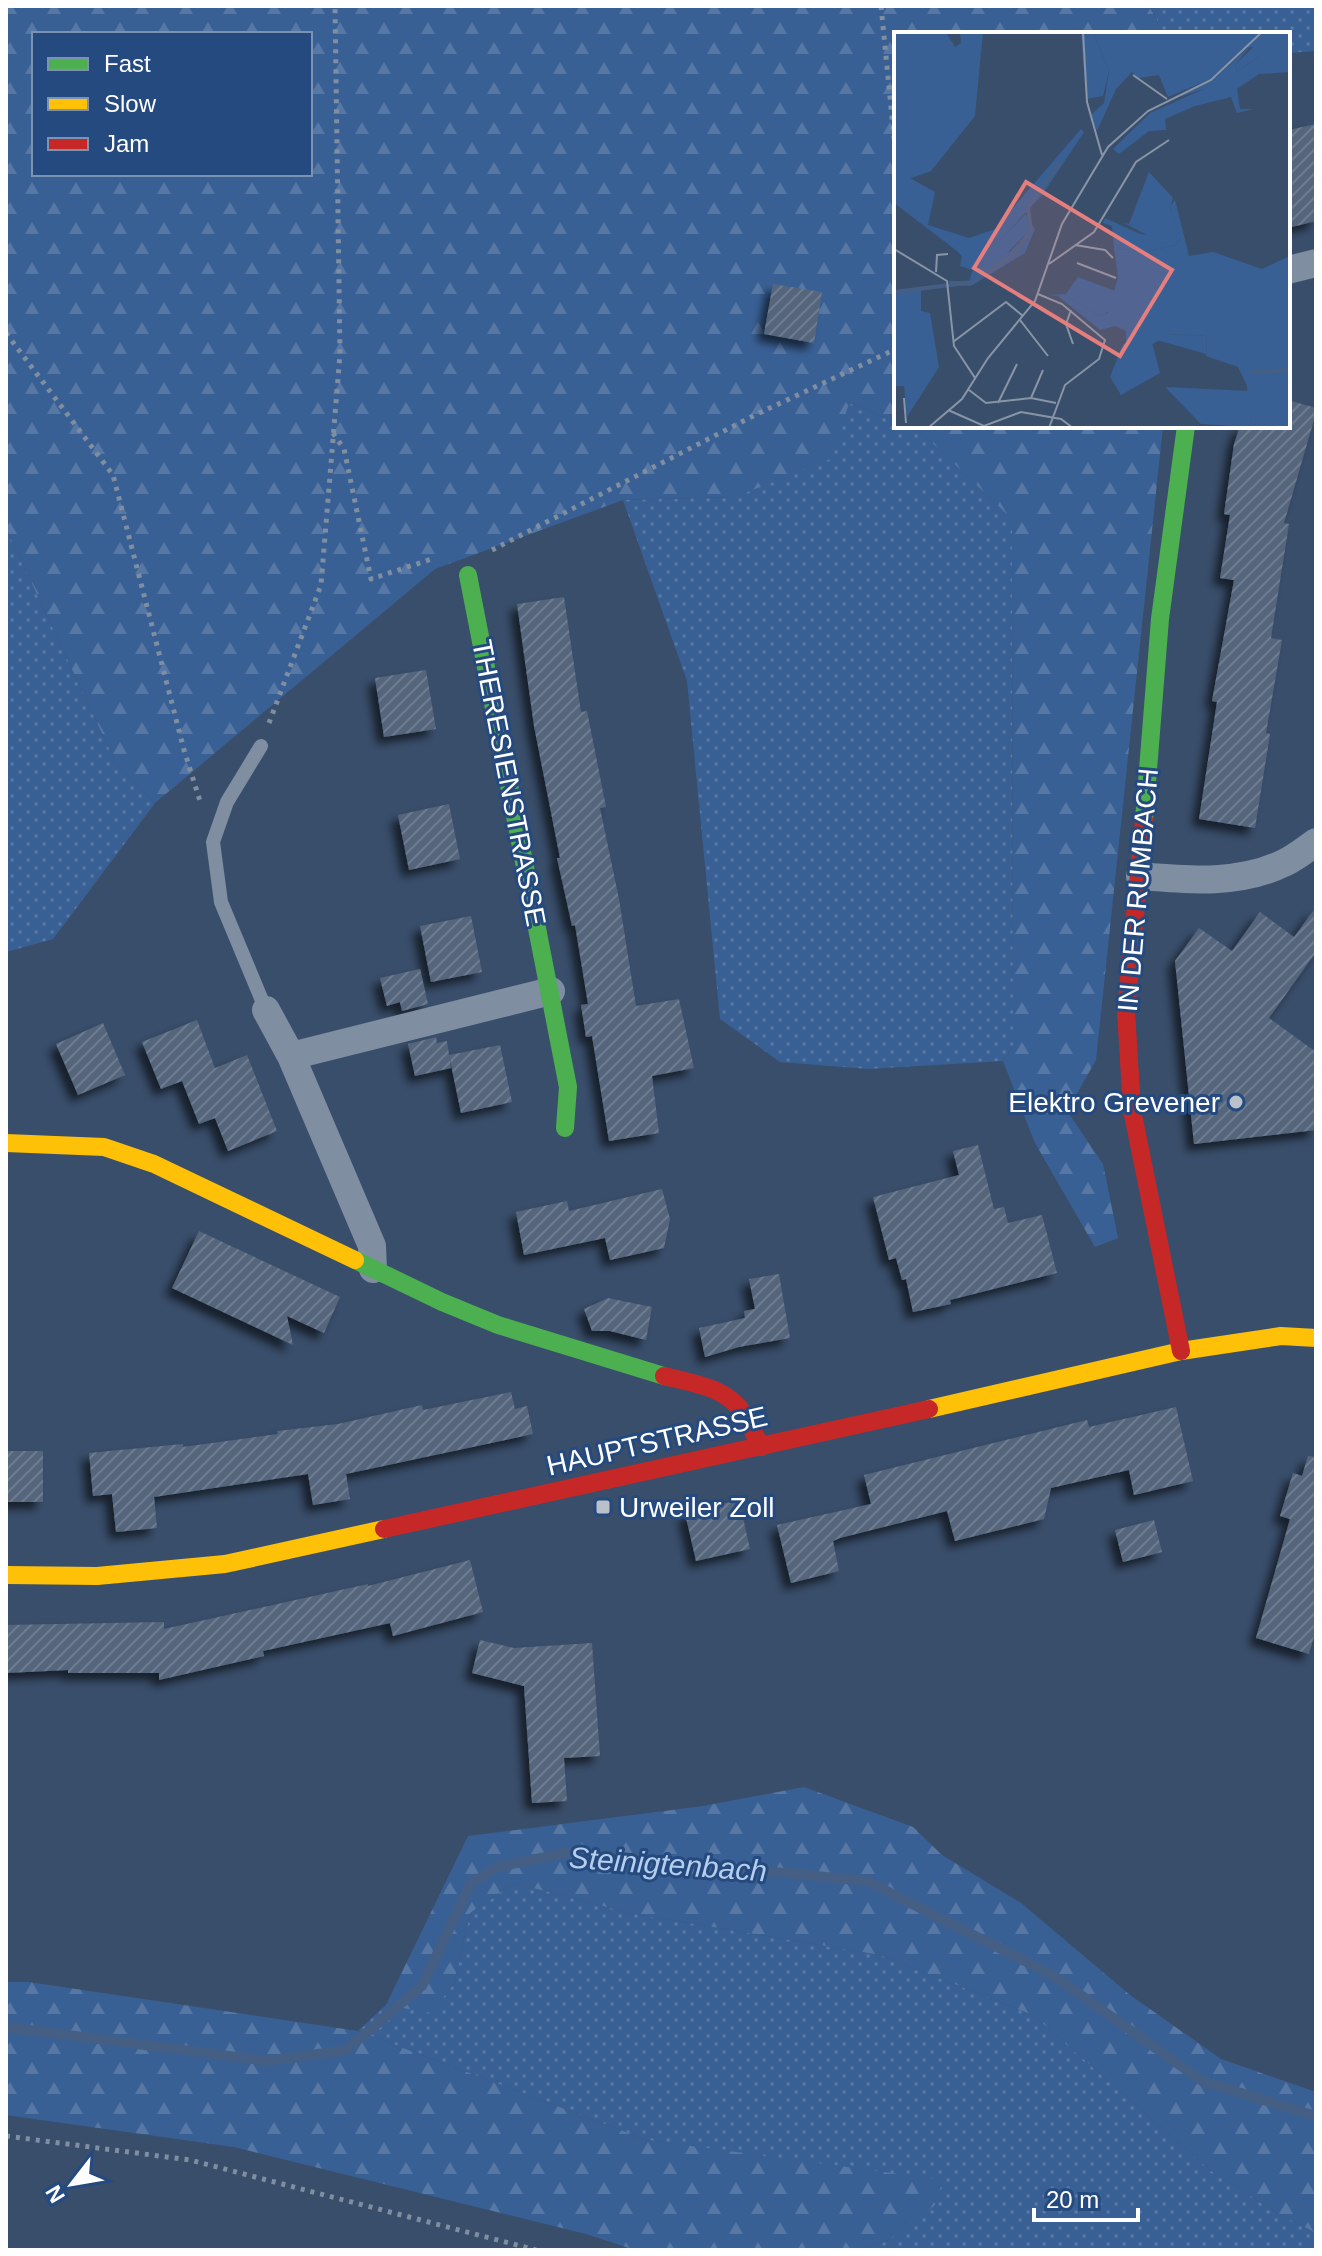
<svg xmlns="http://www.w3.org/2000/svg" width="1322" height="2256" viewBox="0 0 1322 2256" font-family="Arial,sans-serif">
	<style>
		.grass { fill: url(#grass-dots) }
		.forest { fill: url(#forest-firs); fill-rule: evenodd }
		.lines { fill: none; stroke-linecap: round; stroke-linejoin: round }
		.stream { stroke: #455f84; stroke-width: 10 }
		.building { fill: url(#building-hatch); filter: url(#shadow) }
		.path { stroke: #7f8ea1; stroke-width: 5; stroke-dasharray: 4 6; stroke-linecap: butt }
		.lane { stroke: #7f8ea1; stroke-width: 14 }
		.street { stroke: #7f8ea1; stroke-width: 28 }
		.fast { stroke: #4caf50; stroke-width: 18 }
		.slow { stroke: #ffc107; stroke-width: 18 }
		.jam { stroke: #c62828; stroke-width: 18 }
		.poi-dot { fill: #bac1cb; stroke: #254a7f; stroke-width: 3 }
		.labels { text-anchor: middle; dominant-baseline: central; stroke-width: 6; stroke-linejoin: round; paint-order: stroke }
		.street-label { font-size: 28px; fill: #fff; stroke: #254a7f }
		.poi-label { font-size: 28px; fill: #fff; stroke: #254a7f; text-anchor: end }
		.water-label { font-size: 30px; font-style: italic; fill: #b6ceee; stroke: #254a7f }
		.inset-river { fill: none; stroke: #455f84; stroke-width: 4 }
		.inset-road { fill: none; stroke: #8895a6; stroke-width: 2 }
		.view { fill: #e67e7e; fill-opacity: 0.15; stroke: #e67e7e; stroke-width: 4 }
		.inset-edge { fill: none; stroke: #fff; stroke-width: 4 }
	</style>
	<defs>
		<pattern id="grass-dots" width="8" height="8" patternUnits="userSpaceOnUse" patternTransform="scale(2)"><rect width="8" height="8" fill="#396095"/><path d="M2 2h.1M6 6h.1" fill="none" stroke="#5778a5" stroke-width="1.8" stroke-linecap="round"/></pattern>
		<pattern id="forest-firs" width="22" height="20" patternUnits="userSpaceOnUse" patternTransform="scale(2)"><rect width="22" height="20" fill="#396095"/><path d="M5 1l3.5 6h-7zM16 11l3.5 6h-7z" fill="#5778a5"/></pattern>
		<pattern id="building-hatch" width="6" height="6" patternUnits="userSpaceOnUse" patternTransform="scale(2)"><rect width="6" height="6" fill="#54657c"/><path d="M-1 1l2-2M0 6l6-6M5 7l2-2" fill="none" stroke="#6e7c90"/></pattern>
		<filter id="shadow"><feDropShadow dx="-7" dy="7" stdDeviation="4" flood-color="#0009"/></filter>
	</defs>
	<rect width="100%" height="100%" fill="#394e6b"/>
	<path class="grass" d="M1150 6H1316V51L1288 53V34H1159L1157 20Z
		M849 403 896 422V426H907L921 432 1012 519 1013 1046 1003 1061 868 1069 780 1062 720 1019 687 681 623 500 735 497Z
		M6 528 116 763 155 803 53 939 6 952Z
		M514 1883 630 1913 880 1955 1033 2015 1210 2170 1274 2211 1316 2233V2250H861L889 2240 943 2181 647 2140 358 2031 386 2005 431 2012 454 1984 470 1913Z"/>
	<path class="forest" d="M6 6H1149L1157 20 1159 34H896V422L849 403 831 459 735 497 623 500 435 569 155 803 116 763 6 528ZM34 34H310V174H34Z
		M907 426H1163L1096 1060 1067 1111 1103 1164 1118 1238 1095 1247 1035 1143 1003 1061 1013 1046 1012 519 921 432Z
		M804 1787 913 1827 942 1855 1021 1903 1130 1995 1221 2059 1316 2092V2233L1274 2211 1210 2170 1033 2015 880 1955 630 1913 514 1883 470 1913 454 1984 431 2013 386 2005 468 1836 703 1806Z
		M6 1982H29L358 2031 647 2140 943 2180 935 2205 889 2240 861 2250H635L586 2234 234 2147 6 2115Z"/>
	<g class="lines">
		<path class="stream" d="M6 2027 268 2061 346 2050 422 1986 471 1883 498 1867 570 1852 867 1881 1054 1976 1202 2081 1316 2116"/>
	</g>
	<path class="building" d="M1316 124V221L1288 228V130Z
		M773 284 822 292 814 343 764 334Z
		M1288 400 1316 408V413L1284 523 1289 524 1271 638 1282 640 1266 733 1270 734 1255 828 1199 819 1217 702 1212 701 1234 580 1220 578 1230 515 1224 514 1234 444 1240 426H1288Z
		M564 597 581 712 587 711 606 807 600 808 619 899 636 1006 679 999 694 1068 652 1076 659 1133 609 1141 592 1036 586 1037 581 1005 588 1004 575 925 572 926 557 858H560L534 726 517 604Z
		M426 670 436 729 384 737 375 678Z
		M449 804 460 859 409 870 398 815Z
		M1316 907V952L1269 1018 1316 1052V1130L1194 1144 1175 961 1199 928 1232 951 1260 912 1294 937Z
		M471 916 482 972 431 982 420 926Z
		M420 969 428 1004 402 1011 400 1002 387 1006 380 978Z
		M197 1020 215 1068 247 1055 277 1131 228 1151 215 1118 199 1124 182 1081 161 1089 142 1042Z
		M103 1023 125 1075 78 1095 56 1044Z
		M436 1037 437 1043 447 1041 451 1068 415 1076 408 1044Z
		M500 1045 512 1102 461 1113 449 1055Z
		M978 1145 994 1209 1004 1207 1008 1223 1042 1215 1057 1273 950 1300 951 1304 913 1312 906 1279 902 1280 896 1258 889 1260 873 1197 959 1175 953 1151Z
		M662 1189 670 1219 664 1248 610 1260 605 1238 524 1255 516 1212 567 1201 569 1211Z
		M199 1231 340 1297 324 1333 287 1316 293 1345 172 1288Z
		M779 1274 790 1338 739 1347 705 1357 699 1328 745 1318 744 1311 755 1309 749 1279Z
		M608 1298 652 1307 646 1340 610 1331H592L584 1309Z
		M511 1392 515 1409 527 1406 533 1434 346 1474 350 1499 313 1505 308 1474 154 1497 157 1528 116 1532 112 1494 93 1496 89 1453 183 1444V1447L278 1434 277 1431 338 1424 422 1405 423 1410Z
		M1176 1407 1193 1481 1134 1495 1129 1470 1051 1488 1044 1519 955 1541 947 1511 840 1538 833 1541 839 1571 791 1583 777 1525 871 1504 864 1475 1087 1420 1089 1427Z
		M6 1451H43V1502H6Z
		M1308 1456 1316 1457V1630L1309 1654 1256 1638 1290 1519 1280 1516 1293 1473 1302 1476Z
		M739 1500 750 1549 696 1561 685 1513Z
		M1154 1520 1162 1552 1123 1562 1115 1530Z
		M470 1560 483 1612 393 1636 390 1623 263 1651 264 1656 159 1680V1673H68V1670L6 1673V1625L164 1622V1629L368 1584V1586Z
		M480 1640 514 1648 592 1643 600 1756 564 1758 567 1801 532 1803 524 1686 472 1673Z"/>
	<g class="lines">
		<path class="path" d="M881 6 896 158
			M6 333 113 475 184 750 200 801
			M333 433 344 449 371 579 435 558
			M492 550 757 414 896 349
			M269 723 321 585 340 354 335 6
			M6 2136 190 2160 536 2250"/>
		<path class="lane" d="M261 746 227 802 213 842 221 902 266 1010"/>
		<path class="street" d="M1288 270 1316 263
			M1140 876C1188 880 1239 885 1284 863 1295 858 1306 849 1316 842
			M266 1010 291 1056 372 1246 373 1269
			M291 1056 551 991"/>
		<path class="fast" d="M468 575 568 1087 565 1128
			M1144 820 1160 619 1186 426
			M355 1260 442 1302 498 1325 664 1376"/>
		<path class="slow" d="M6 1143 104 1147 154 1164 355 1260
			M929 1409 1181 1351 1281 1336 1316 1338
			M6 1575 97 1576 225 1564 384 1529"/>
		<path class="jam" d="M1144 820 1126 1011 1132 1110 1181 1351
			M664 1376C691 1383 727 1387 743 1413 750 1423 755 1436 761 1447
			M384 1529 929 1409"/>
	</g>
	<g class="poi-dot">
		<circle cx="1236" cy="1102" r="8"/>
		<rect x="595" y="1499" width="16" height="16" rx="4"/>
	</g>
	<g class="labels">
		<g class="street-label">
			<text transform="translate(509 783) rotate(79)">THERESIENSTRASSE</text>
			<text transform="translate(1138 890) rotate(-85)">IN DER RUMBACH</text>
			<text transform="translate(657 1441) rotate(-13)">HAUPTSTRASSE</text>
		</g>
		<g class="poi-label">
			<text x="1220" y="1102">Elektro Grevener</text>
			<text x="619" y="1507" text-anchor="start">Urweiler Zoll</text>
		</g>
		<g class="water-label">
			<text transform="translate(668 1864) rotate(4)">Steinigtenbach</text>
		</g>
	</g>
	<g transform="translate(894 32)">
		<rect width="396" height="396" fill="#394e6b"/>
		<path d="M187 0H199L215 39 209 64 192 67ZM396 0V24H366L343 40 341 33 359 15H354L310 57 275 68 316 47 361 1ZM0 137 41 160 34 193 75 206 101 197 100 214 132 182 136 198 107 227 79 238 66 234 68 224 63 219 0 171ZM211 186 246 202 287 205 282 213 255 219 220 217 218 194 209 191ZM184 245 221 259 219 278 205 284 171 263ZM27 256V279L36 281 45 335 13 385 10 354H0V262ZM275 302 313 304 312 322 263 308ZM258 310 266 341 227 363 216 345 229 312ZM271 355 355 359 357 395 307 392Z" fill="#396095"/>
		<path d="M0 0H52L61 15 67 11 66 0H89L81 84 37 139 12 148 0 137ZM199 0H363L316 47 274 65 265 43 244 46 238 40 222 57 203 99 197 83 210 71 215 39ZM358 12 341 33 343 40 366 24H396V40L365 42 343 57 346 77H359L343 81 337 65 301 74 271 87 272 98 255 99 225 122 219 117 256 81 310 57ZM187 97 190 100 148 163 100 215 101 197ZM281 168 295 224 319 220 368 237 396 224V396H357L353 354 344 335 312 324 313 304 276 302 255 314 232 313V299L221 294 206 298 164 264 154 263 170 262 205 284 214 281 224 245 220 217 255 219 282 213 287 205 255 204 230 191 286 202 276 175ZM133 185 141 197 131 221 77 254 56 253 55 249H75L79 238 117 219 136 198Z" fill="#396095"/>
		<path d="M255 140 279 166 276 176 287 203 235 192Z" fill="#396095"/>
		<path class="inset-river" d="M0 260 79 250 122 221 137 198 134 175 166 130M357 340 396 338"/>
		<path class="inset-road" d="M189 0 193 70 208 123M239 43 273 67M181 213 211 218 219 226M0 217 53 249 60 314 81 346M183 231 222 246M155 232 200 200 242 130 275 108M42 240 43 223 54 222M144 262 168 272 211 308 205 327 171 353 155 396M177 278 172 292 179 312M126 288 154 324M59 310 112 270 129 284M75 358 92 371 137 366 162 371M10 366 12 391M137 366 149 338M104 371 123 332M54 378 90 394 127 380 167 387 179 396M34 396 68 367 94 326 141 269 168 192 214 115 254 79 317 48 368 0"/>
		<path class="view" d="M132 150 278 238 226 324 80 236Z"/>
		<rect width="396" height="396" class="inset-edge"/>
	</g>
	<rect width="1322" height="2256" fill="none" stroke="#ffffff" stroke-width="16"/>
	<rect x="32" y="32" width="280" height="144" fill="#254a7f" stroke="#7c92b2" stroke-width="2"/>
	<rect x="48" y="58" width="40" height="12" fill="#4caf50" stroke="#7c92b2" stroke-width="2"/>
	<text x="104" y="72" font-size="24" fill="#ffffff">Fast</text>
	<rect x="48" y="98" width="40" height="12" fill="#ffc107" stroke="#7c92b2" stroke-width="2"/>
	<text x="104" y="112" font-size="24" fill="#ffffff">Slow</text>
	<rect x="48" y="138" width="40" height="12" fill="#c62828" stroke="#7c92b2" stroke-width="2"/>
	<text x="104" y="152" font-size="24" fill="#ffffff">Jam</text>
	<g transform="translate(72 2184) rotate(239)" stroke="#254a7f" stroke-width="6" paint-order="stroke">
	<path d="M0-6L14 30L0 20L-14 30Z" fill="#ffffff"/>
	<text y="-12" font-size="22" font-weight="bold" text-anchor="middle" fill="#ffffff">N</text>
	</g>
	<path d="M1034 2208v12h104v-12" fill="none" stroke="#ffffff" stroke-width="4"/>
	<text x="1046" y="2208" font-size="24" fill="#ffffff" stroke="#254a7f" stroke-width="6" paint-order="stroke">20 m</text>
</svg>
